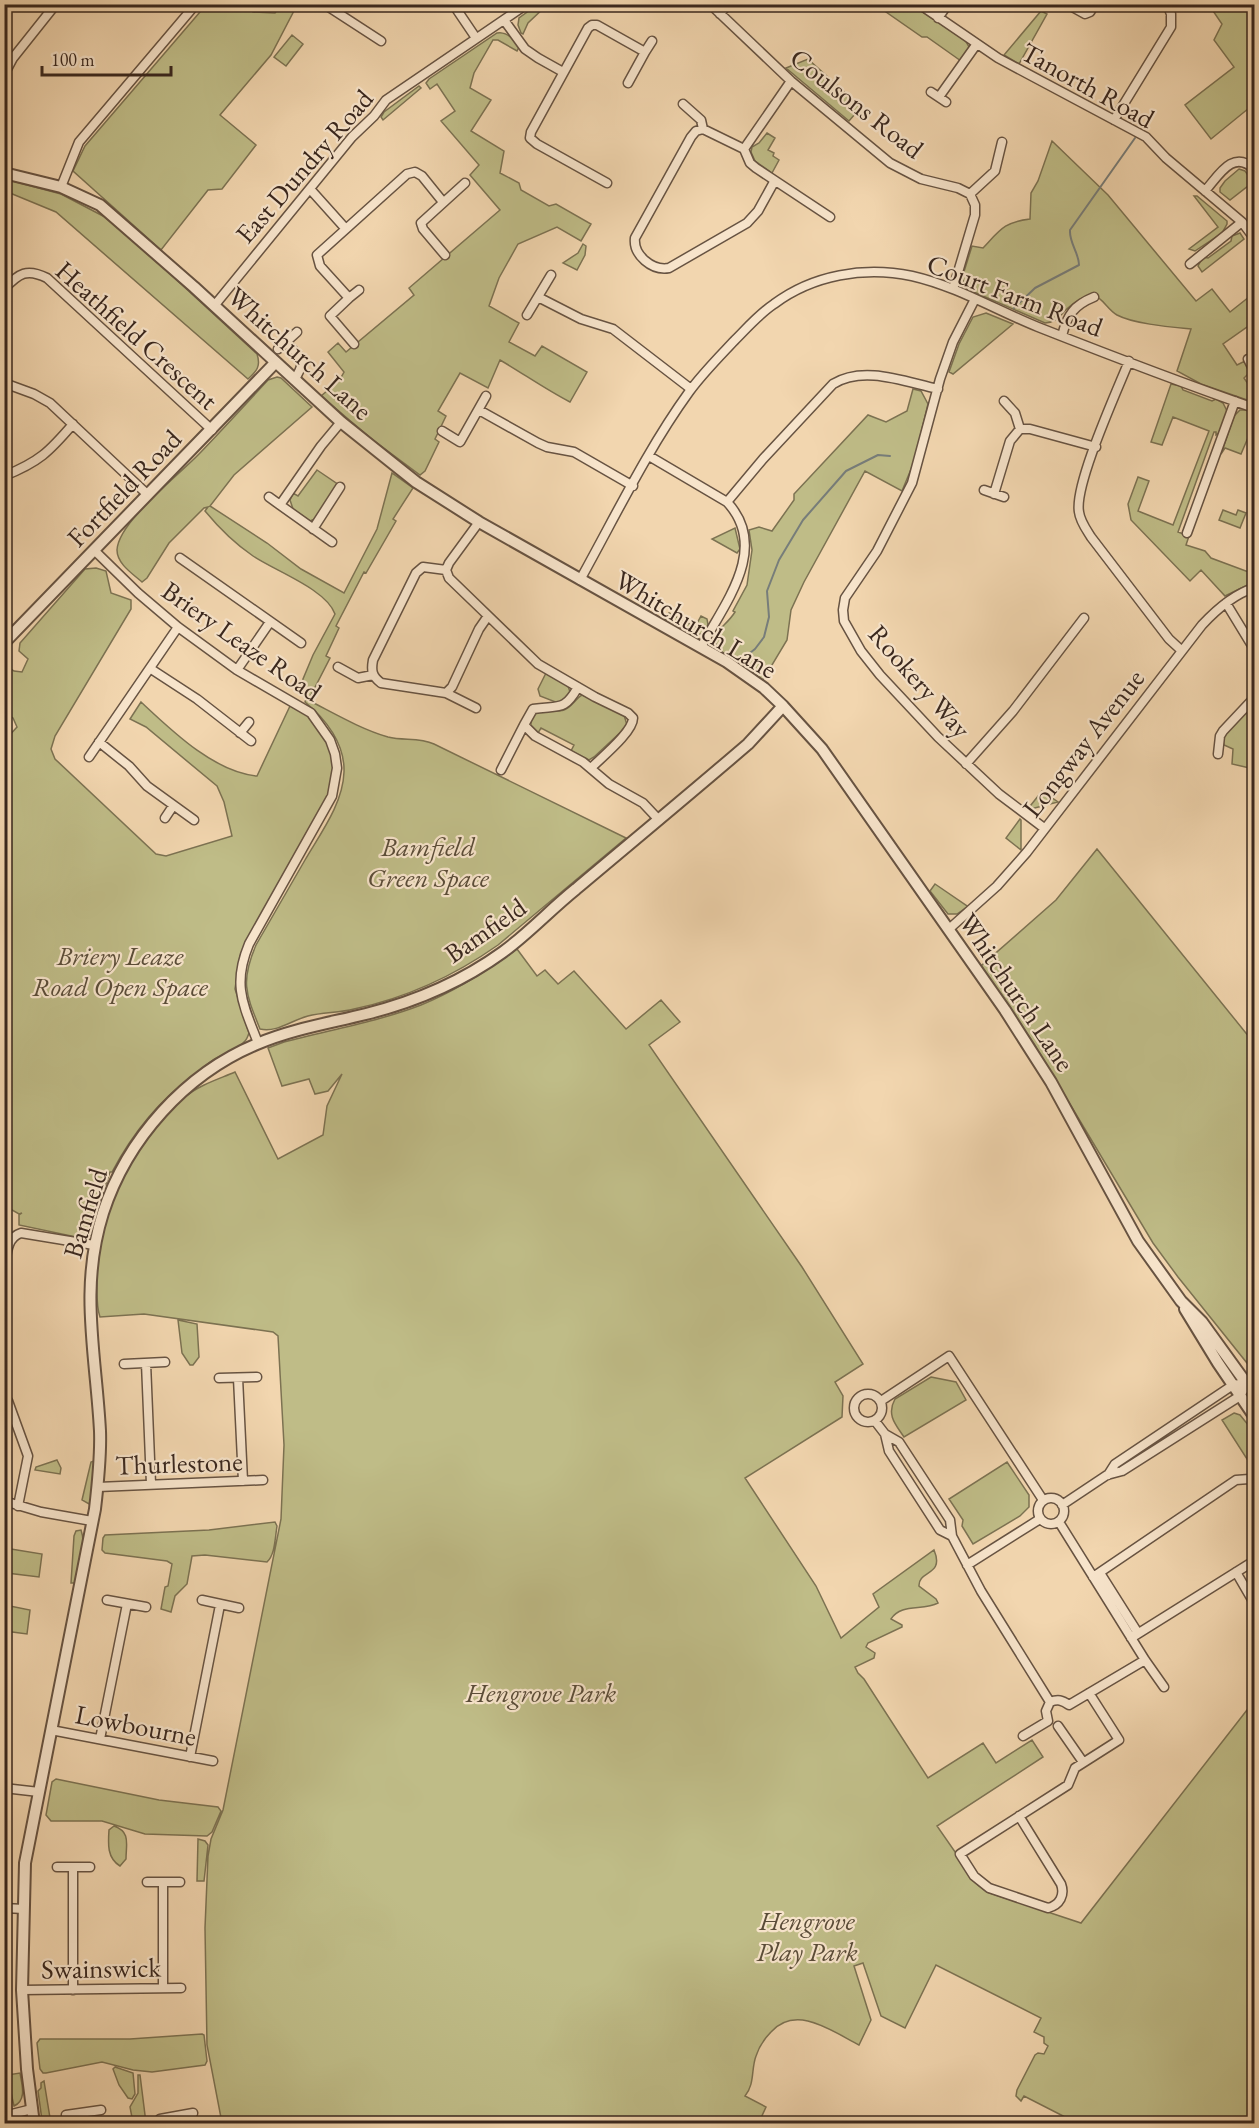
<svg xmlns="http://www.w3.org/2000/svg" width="1259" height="2128" viewBox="0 0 1259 2128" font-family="'EB Garamond',serif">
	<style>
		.green { fill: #bfbc87; stroke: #7c7252; stroke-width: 1.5 }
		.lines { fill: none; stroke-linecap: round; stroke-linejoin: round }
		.stream { stroke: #777d7a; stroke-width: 2 }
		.minor-casing { stroke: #675342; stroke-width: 11 }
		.tertiary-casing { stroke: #675342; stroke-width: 14 }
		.minor { stroke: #f7e4cb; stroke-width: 8 }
		.tertiary { stroke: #f7e4cb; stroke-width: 10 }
		.labels { text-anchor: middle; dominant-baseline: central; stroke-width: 4.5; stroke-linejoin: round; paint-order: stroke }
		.street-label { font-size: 27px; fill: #39271e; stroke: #f7e4cb }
		.park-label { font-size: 27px; font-style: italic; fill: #5a4c38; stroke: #f7e4cb }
	</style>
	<rect width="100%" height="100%" fill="#f2d6af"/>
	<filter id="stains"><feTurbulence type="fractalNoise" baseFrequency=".00333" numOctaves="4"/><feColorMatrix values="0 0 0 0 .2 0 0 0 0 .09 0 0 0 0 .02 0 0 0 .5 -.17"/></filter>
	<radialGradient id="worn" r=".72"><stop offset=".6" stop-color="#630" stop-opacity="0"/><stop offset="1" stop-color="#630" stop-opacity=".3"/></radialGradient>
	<path class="green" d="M206 5H246L253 12 275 13 281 5H297L271 55 220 115 256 145 222 189 208 190 161 250 73 171 85 146Z
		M537 5H547L528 23 523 34 521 33 518 25 519 18Z
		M876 5H912L965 40 969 47 961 61 927 37H922Z
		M1209 5H1241L1254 19V104L1211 139 1185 105 1234 67 1214 40 1222 24Z
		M1041 11 1047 14 1019 64 1004 55Z
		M497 33C507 31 514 39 519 47L517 51 498 40H493L474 73 470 88 491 100 471 131 504 151 500 173 519 183 521 190 549 206 556 204 591 224 581 241 557 227 518 244 499 278 489 306 519 323 509 342 535 356 542 346 587 372 570 402C545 389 524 374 500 360L488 388 460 373 438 411 446 416 435 439 439 442 425 471 420 475 373 440 321 396 339 381 344 372 328 352 338 343 346 352 414 295 409 288 500 210 470 175 479 165 441 121 455 111 437 84 430 89 426 83 429 79Z
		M292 35 303 44 286 66 274 57Z
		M808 59 861 107 849 121 786 68Z
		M419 86 421 88 383 120 381 117 384 112Z
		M767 133 775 138 768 150 774 153 773 156 779 160 772 173 755 161 751 152 752 147 759 143Z
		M1052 141 1108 195 1196 301 1212 289 1230 312 1254 293V322L1223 344 1237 365 1245 361 1249 368V373L1244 378 1248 384 1254 383V401H1250L1201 384 1177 371 1191 329C1171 327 1134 324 1117 315 1107 309 1103 298 1092 294 1083 297 1076 301 1069 307 1060 314 1059 322 1045 323L967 289 962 278 972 246 983 248C1000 230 1004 222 1030 219L1031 193 1038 181Z
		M1239 169 1245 171 1253 182 1230 200 1220 192V188L1225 181Z
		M5 179 61 194 103 216 128 235 257 354C261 366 257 371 248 379L56 212 5 191Z
		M1194 196H1197L1227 221V224L1222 233 1195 251 1189 249 1218 227Z
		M1240 233 1244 239 1202 272 1198 266 1203 257 1208 258 1231 241 1232 236Z
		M583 244 586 246 585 255 577 270 563 263 578 253Z
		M986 313 1013 324 953 374 949 372 959 344 973 317Z
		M277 377 281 378 312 407 234 475 210 506 267 543 301 569 344 593 377 529 392 473 413 488 393 519 396 521 366 573 364 572 336 626 339 628 326 656 330 658 310 697 298 691 313 655 335 614C326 589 275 571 253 556 234 543 219 528 205 511L208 507 204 508 169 543 147 578 142 582C133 574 117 564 117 550 118 522 179 475 199 454 222 430 245 405 268 380Z
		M1171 384 1181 386 1183 390 1212 401 1216 399 1223 403 1227 411 1220 433 1216 435V432H1214L1178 532 1189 536 1186 545 1205 551 1211 558 1254 574V582L1225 596 1201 570 1190 581 1131 520 1128 504 1138 477 1149 481 1138 511 1173 525 1209 431 1173 417 1162 445 1151 442Z
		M913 389 921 391 928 404 914 462 902 491 865 471 804 582 791 610 787 640 763 680 722 652 718 649 714 637C720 627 729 622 735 612L733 611 747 585 752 550 749 530 759 527 772 531 794 500V494L868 415 886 422 907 411Z
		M1240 410H1247L1254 413V427L1253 426 1241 454 1225 448 1221 454 1234 416Z
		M317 470 339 485 317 518 310 521 293 509 290 500 293 493 298 496Z
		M1223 510 1236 515 1238 510 1246 513 1240 528 1219 520Z
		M735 528 740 549 737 553 712 539Z
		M96 568 106 571 111 593 131 600V609L55 736 51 749 55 759 156 854 166 856 232 836 224 802 217 786 146 727 130 719 141 702C172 731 214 772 257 776L290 706C315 708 338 755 334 779 333 785 329 791 327 797L240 956 235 989 249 1033C248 1036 247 1039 245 1041 238 1050 223 1054 213 1060 207 1064 201 1069 195 1074 159 1100 132 1134 112 1172H110L90 1230 85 1236 76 1237 19 1225V1215L22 1213 19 1214 5 1206 4 738H7L17 727 13 718 5 713 4 664 14 671 22 672 28 659 19 651 20 643 85 569Z
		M669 613 695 627 701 616 707 619 708 625C704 633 700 637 690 635L691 633 665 619Z
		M546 673 568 686 570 692 567 699 558 703 540 696 538 689Z
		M582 695 624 715 627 725 624 729 594 757 589 760 571 751 574 745 541 728 538 733C534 730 530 727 531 722 533 706 554 713 564 710 572 707 575 699 582 695Z
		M306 699C332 712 360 729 388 737 404 741 419 737 434 744L626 838 498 945C454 976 406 998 354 1009 339 1013 323 1012 308 1016 292 1020 277 1033 260 1029 246 994 240 982 256 945 272 917 288 889 305 860 320 834 343 804 344 772 345 744 326 719 305 702Z
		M1250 709 1254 711V769L1232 764 1233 749 1224 745 1223 739 1225 734Z
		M1042 791 1058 802 1027 810Z
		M1020 819 1021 820V850L1006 838Z
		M1097 849 1254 1043V1367L1251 1368 1178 1277 1153 1243 1034 1044 981 966 1056 900Z
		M935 884 967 906V907L957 914H948L930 891Z
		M517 949 537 976 545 970 558 984 574 971 626 1029 661 1000 680 1022 649 1045 802 1267 863 1364 835 1382 843 1396 842 1417 745 1478 816 1586 841 1638 879 1607 873 1594 934 1550C945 1576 918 1570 919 1586L936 1599 938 1603C923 1611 901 1603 891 1619L902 1625V1627L868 1643 866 1647 875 1653 874 1658 855 1667 858 1673 864 1679 928 1778 983 1743 996 1763 1032 1740 1043 1757 937 1826 978 1885 987 1892 1081 1923 1254 1701V2123H1066L1067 2118 1024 2096 1021 2101 1016 2096 1017 2090 1035 2055 1038 2053 1044 2054 1048 2046 1044 2043V2037L1034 2032 1041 2018 936 1965 905 2028 881 2016 863 1963 854 1966 871 2020 859 2045C832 2031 796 2004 771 2032 764 2039 759 2047 756 2056 751 2069 755 2084 745 2096L766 2107 761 2118 771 2123H222L207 2045 205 1928 208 1856 211 1839 223 1810 281 1519 284 1445 278 1336 273 1332 144 1314 100 1317C96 1306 97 1292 97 1280 98 1212 134 1141 185 1097 199 1085 219 1079 235 1072L278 1159 323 1135 327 1106 342 1074 328 1091 315 1094 309 1079 282 1086 268 1048 284 1042C329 1030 377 1022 421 1005 455 991 487 971 517 949Z
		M178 1320 197 1324 199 1357 193 1365H190L182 1353Z
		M931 1377 956 1382 966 1400 904 1437C896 1425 886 1415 895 1399Z
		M1234 1413 1240 1415 1254 1432V1470L1222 1420Z
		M57 1460 61 1468 60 1474 35 1470 36 1467Z
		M94 1461 91 1499 89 1504 82 1500 91 1462Z
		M1007 1462 1029 1495V1507L1020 1516 973 1544 962 1526 963 1520 949 1499Z
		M275 1522 277 1526C275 1538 275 1555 267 1562L205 1555 192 1556 187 1584 175 1596 171 1612 161 1609 165 1587 168 1586 172 1564 167 1561 105 1553 102 1550 103 1538 105 1535 209 1530Z
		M81 1530C87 1546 79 1568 75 1583H71L74 1536 76 1531Z
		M11 1549 42 1554 39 1577 7 1573Z
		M5 1605 30 1610 27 1634 5 1631Z
		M56 1779 159 1800 218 1807 221 1811 212 1832 207 1836 145 1834 102 1821H51L46 1815 52 1782Z
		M114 1826C131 1832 126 1844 126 1859L120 1866C107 1858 108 1844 109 1830Z
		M198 1839 205 1841 208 1845 204 1881H197Z
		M202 2034 204 2035 207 2061 205 2065 152 2072 133 2070 102 2062 46 2073H43L40 2069 37 2043 40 2039H130Z
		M115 2067 133 2073 135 2094 132 2099 128 2098 119 2085 113 2069Z
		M20 2073C22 2085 27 2100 14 2106L7 2075Z
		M138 2075H140L146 2123H133L130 2107 138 2093Z
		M44 2081 50 2118 42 2120 38 2091 41 2088V2083Z"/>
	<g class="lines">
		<path class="stream" d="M1014 308 1035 288 1079 265C1079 253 1069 243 1070 230L1135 138
			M741 660 755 649 764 637 769 617 767 591 779 560 803 520 846 471 878 455 890 456"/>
		<g class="minor-casing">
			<path id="minor" d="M324 4 381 41
				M453 4 476 38
				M710 4 791 81 890 163 921 179 958 188 970 194 975 205V215L953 289
				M919 4 998 58 1146 137 1166 158 1242 222 1254 238
				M1067 4 1085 14 1090 12 1095 4
				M720 14 728 4
				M938 18 948 4
				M504 20 525 49 538 58 563 72
				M645 52 652 41
				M4 75 13 58 56 4
				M791 81 744 149 750 163 756 168 830 217
				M931 92 946 102
				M939 97 976 45
				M683 104 701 120 703 129
				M1114 120 1171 27V14L1167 4
				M4 131H6
				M744 149 703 129 696 131 691 137 635 238C633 255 652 271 669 268L747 223 758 211 774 182
				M607 183 537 144 530 138 531 132 588 28 592 25H597L645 52 628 83
				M61 187 79 142 196 4
				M310 189 345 228
				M1205 191C1219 175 1233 149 1254 169
				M970 194 995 171 1002 142
				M445 255 423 229 421 223 465 183
				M1190 264 1242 222
				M4 289C19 273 27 268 47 278L212 430
				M538 297 581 319 613 329 691 389
				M349 298 359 290
				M975 299 953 342 940 379 912 483 877 551 845 598 843 610 844 621 861 651 880 675 938 737 999 794 1044 828
				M214 306 352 137 374 116 386 100 527 4
				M527 315 551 275
				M1062 336C1067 315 1074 305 1094 297
				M354 344 330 316 349 298 320 266 317 255 407 174 415 172 422 176 443 202
				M278 349 286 342
				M1248 359 1254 371
				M1129 361C1117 391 1074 485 1079 512 1080 521 1086 529 1091 537L1169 639 1181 650
				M294 380C308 360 300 358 286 342L297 332
				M4 383 34 394 50 403 147 494
				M1004 401 1015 413 1020 429
				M479 410 538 443 547 447 574 452 633 486
				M442 431 460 442 486 396
				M649 456 727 502C770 548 725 603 701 647
				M4 476C39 462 49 452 73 424
				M984 490 1004 497
				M994 494 1010 441 1020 429H1030L1096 447
				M269 497 280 505
				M727 502 763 459 833 384C864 365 905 382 938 389
				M479 522 449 563 446 570 449 578 538 664 595 697 628 713 633 718C633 732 602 757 591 768
				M313 529 340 487
				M1187 533 1235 401
				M332 542 280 505 321 446 341 422
				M95 551 138 593 178 627 237 670 311 713 330 740 335 754 337 768 332 796 249 944C232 985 243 1004 258 1043
				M180 558 301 643
				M446 570 423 567 416 573 373 660C371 671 372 676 381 683L446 693 452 687 479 629 488 616
				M580 580C615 517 647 450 689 392 702 374 719 357 734 341 747 328 759 314 774 304 813 275 864 266 912 276 956 286 996 310 1038 327 1109 355 1182 383 1254 408
				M1226 603 1254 649
				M338 667 358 678 373 675
				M151 669 197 699 251 741
				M237 670 270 622
				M578 687C564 712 559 705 533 709L524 725 535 736 583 762 609 784 643 803 659 820
				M446 693 476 708
				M240 733 249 722
				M99 742 129 766 147 786 194 820
				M1218 754 1220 736 1223 731 1254 698
				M89 757 178 627
				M966 764 1013 711 1084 618
				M501 770 524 725
				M165 818 173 806
				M949 929 997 886 1027 852 1202 625C1216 610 1234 594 1254 588
				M4 1272C7 1258 5 1238 21 1233L94 1245
				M146 1363 151 1484
				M124 1364 165 1362
				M219 1378 257 1377
				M238 1378 243 1481
				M854 1408a14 14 0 1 1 28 0a14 14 0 1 1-28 0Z
				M8 1401 28 1456 18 1506
				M881 1401 949 1356 1043 1500
				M875 1421 885 1434 889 1451 940 1530 952 1536
				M885 1434 899 1442 950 1520 952 1536 981 1591 1050 1702
				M1108 1475 1115 1464 1233 1385 1247 1383
				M98 1487 263 1480
				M1038 1511a13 13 0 1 1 26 0a13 13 0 1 1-26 0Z
				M4 1501 41 1512 92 1521
				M1062 1505 1107 1475 1122 1471 1240 1396 1247 1383
				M1059 1522 1145 1660 1164 1687
				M967 1565 1040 1519
				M1236 1572 1254 1603
				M1100 1573 1136 1630
				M1093 1577 1236 1480 1249 1479 1254 1484
				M107 1600 146 1607
				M202 1600 239 1608
				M1131 1638 1254 1561
				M4 1716H5
				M1058 1726 1083 1762
				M51 1730 213 1761
				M1023 1736 1048 1721 1046 1711 1050 1702C1058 1699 1062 1700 1069 1705L1145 1660
				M100 1739 127 1604
				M190 1757 220 1605
				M4 1788 39 1792
				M1019 1816 1061 1884C1065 1895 1060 1905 1048 1908L989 1888 974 1876 960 1854 1068 1785 1075 1768 1119 1740 1089 1693
				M57 1867H90
				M147 1882H180
				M4 1908 24 1909
				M163 1988V1882
				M22 1990 181 1988
				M73 1990V1867
				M66 2115 101 2110
				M4 2116 32 2109
				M160 2119 193 2113"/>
		</g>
		<g class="tertiary-casing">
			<path id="tertiary" d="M4 173 61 187 100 205 194 287 341 422 416 482 479 522 727 662 764 688 783 706 822 749 1005 1010 1051 1082 1138 1241 1181 1301 1202 1322 1254 1394
				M4 643 275 363
				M1185 1309 1218 1363 1254 1416
				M34 2124 27 2069 22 1990 25 1863 95 1509C98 1483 101 1457 100 1431 96 1354 79 1289 103 1213 127 1139 185 1074 257 1044 292 1029 330 1023 366 1014 414 1002 463 981 503 952 529 933 551 909 576 889 633 841 691 793 748 744L783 706"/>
		</g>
		<use href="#minor" class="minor"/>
		<use href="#tertiary" class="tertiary"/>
	</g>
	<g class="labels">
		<g class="street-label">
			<text transform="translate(1088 85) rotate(29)">Tanorth Road</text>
			<text transform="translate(857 103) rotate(38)">Coulsons Road</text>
			<text transform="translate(304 166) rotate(-49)">East Dundry Road</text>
			<text transform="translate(1015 295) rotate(21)">Court Farm Road</text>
			<text transform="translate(137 335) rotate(42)">Heathfield Crescent</text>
			<text transform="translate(300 353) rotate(42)">Whitchurch Lane</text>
			<text transform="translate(124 488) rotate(-46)">Fortfield Road</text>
			<text transform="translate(696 624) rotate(31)">Whitchurch Lane</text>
			<text transform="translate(242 641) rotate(35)">Briery Leaze Road</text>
			<text transform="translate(920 681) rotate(49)">Rookery Way</text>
			<text transform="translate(1083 743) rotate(-52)">Longway Avenue</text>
			<text transform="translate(485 930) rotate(-35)">Bamfield</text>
			<text transform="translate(1017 992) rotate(56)">Whitchurch Lane</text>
			<text transform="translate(85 1213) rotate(-73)">Bamfield</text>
			<text transform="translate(179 1463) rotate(-2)">Thurlestone</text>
			<text transform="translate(136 1725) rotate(11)">Lowbourne</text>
			<text transform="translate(101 1968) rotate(-1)">Swainswick</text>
		</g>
		<g class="park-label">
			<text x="428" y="846">Bamfield<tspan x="428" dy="31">Green Space</tspan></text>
			<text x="120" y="955">Briery Leaze<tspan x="120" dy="31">Road Open Space</tspan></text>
			<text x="541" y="1692">Hengrove Park</text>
			<text x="807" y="1920">Hengrove<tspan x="807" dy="31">Play Park</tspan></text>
		</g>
	</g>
	<rect width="1259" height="2128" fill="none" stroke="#f2d6af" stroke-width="24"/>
	<rect x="6" y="6" width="1247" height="2116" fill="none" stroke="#39271e" stroke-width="3"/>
	<rect x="12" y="12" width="1235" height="2104" fill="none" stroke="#39271e" stroke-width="1.5"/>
	<path d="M42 66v9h129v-9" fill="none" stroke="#39271e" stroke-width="3"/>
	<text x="51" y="66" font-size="18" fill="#39271e" stroke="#f7e4cb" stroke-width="4.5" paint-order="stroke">100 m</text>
	<rect width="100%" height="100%" filter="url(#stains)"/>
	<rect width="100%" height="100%" fill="url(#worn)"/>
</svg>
